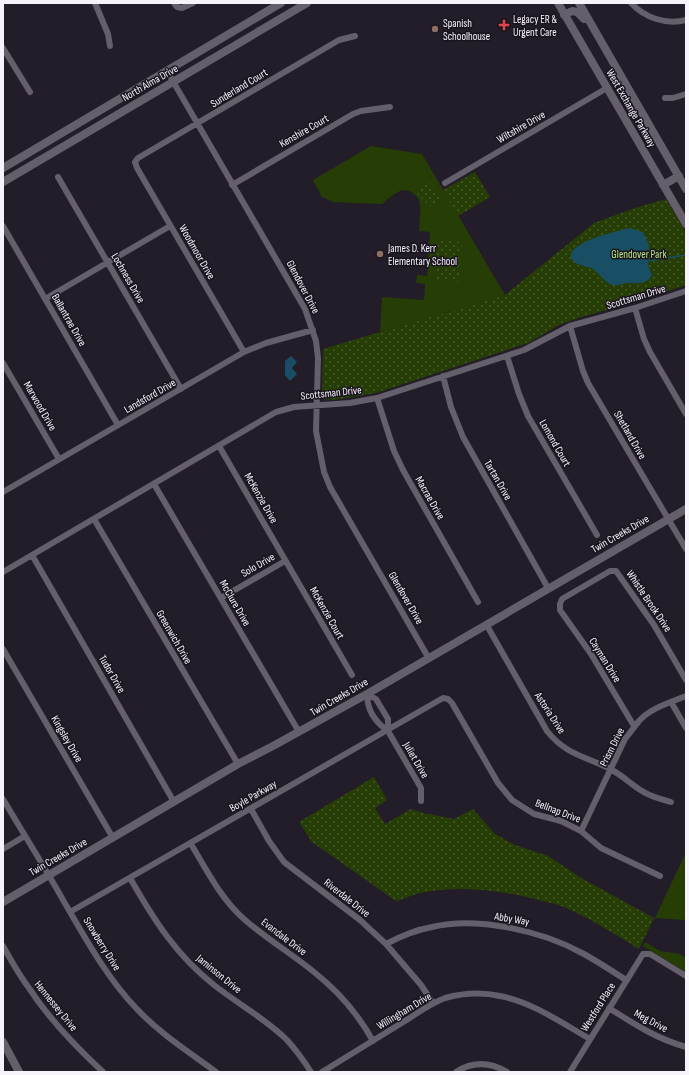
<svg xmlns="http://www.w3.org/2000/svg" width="689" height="1075" viewBox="0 0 689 1075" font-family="'Sofia Sans Condensed',sans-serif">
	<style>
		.grass { fill: #263e05 }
		.park { fill: url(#park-dots) }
		.water { fill: #184f65 }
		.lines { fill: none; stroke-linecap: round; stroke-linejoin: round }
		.stream { stroke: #184f65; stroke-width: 1.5 }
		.street { stroke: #655e6b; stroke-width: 6 }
		.secondary { stroke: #655e6b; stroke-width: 8 }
		.health-dot { fill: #e0444e; stroke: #19141e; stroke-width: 1.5 }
		.education-dot { fill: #8d6e63; stroke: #19141e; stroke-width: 1.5 }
		.labels { text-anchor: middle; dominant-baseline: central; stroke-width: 3; stroke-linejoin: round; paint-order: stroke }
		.poi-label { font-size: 11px; fill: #f7f3fb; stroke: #19141e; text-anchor: start }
		.street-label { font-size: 11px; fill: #f7f3fb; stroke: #19141e }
		.park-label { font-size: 11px; fill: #b2e680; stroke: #19141e }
	</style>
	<defs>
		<pattern id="park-dots" width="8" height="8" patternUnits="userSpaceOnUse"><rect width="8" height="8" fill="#263e05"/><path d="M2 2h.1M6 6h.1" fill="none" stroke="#465a2a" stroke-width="1.8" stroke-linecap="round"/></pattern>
	</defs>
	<rect width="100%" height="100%" fill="#221d28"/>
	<path class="grass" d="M371 146 422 154 505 295 380 332 382 297 424 300 425 284 416 283 417 275 427 276 430 232 419 231C419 223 421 213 420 205 420 201 418 197 414 194 402 184 391 197 382 204L333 202 322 197 313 180Z
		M686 852V920L655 918Z
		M645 942 660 951 680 954 686 958V972L643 946Z"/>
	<path class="park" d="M475 172 490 197 458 216 443 190Z
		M429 182 432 183 442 201 440 204 432 207C427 203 421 198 417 193V191Z
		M666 199 686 233V285L635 302 578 318 559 325 528 343 376 393 334 400 322 399 323 349 505 295 594 223 632 209Z
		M438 240 462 242 460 282 435 280Z
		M374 777 387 800 375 808 385 824 411 809 423 813 454 819 473 809 495 834 515 845 548 856 583 879 654 918 639 949C615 934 591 919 564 907 555 903 545 902 535 899 498 890 458 885 420 893 412 895 405 898 397 901L393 899 312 842 299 822Z"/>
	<path class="water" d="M630 228 643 232 649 245 648 265 652 275C647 285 637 283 627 283 623 284 617 286 612 285 604 282 599 272 591 268 586 266 577 265 573 261 558 244 621 230 630 228Z
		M291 356 297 362 292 368 297 374 290 381 285 375V361Z"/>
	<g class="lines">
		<path class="stream" d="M648 261 686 255"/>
		<path class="street" d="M95 3 108 34 110 46
			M174 3 177 7 182 8 193 3
			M631 3C645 18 666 25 686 20
			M3 48 30 92
			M167 71 305 309 316 341 318 358 316 431 324 472 330 487 428 657
			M665 98H673L686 94
			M58 177 181 389
			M445 183 607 88
			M232 185 353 114 361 111 390 107
			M3 226 118 425
			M45 299 170 226
			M635 308 644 339 650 352 686 414
			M570 326 583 371 588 383 686 549
			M244 352 137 168 135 162 138 158 339 40 355 36
			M507 356 519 394 528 416 597 535
			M3 363 59 459
			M443 376 451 407 463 437 548 588
			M377 398 394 451 403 470 478 602
			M219 446 352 675
			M154 484 299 732
			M3 492 244 352 266 343 313 330
			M94 519 238 764
			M32 555 174 802
			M3 572 276 412 294 407 350 403 377 398 524 350 570 326 635 308 686 291
			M221 598 285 561
			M486 624 547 731C567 756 586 756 612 770 623 776 632 785 642 791 651 797 661 799 671 802
			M3 649 113 838
			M367 694C367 709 375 722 388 731L421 788V801
			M367 694 376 699 388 719V731
			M671 702 686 728
			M634 726 591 654 560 610V604L562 599 610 571H616L654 625 686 680
			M3 799C23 833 44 866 63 900 85 937 106 977 136 1008 159 1033 189 1052 216 1072
			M251 809 269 841 284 862 360 920 386 944 421 985 433 1003
			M581 831 625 739C630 733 634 727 639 721 651 708 669 703 686 696
			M191 844C207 871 221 899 245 920 267 939 292 954 314 972 338 991 358 1014 373 1041
			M3 849 25 836
			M130 878C154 920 176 955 214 985 238 1004 266 1019 287 1040 296 1050 304 1061 311 1072
			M70 912 443 698 448 699 452 703 498 783 512 800 534 814 561 821 581 831 601 848 660 876
			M386 944C401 936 415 930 432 927 477 916 542 931 582 953 597 961 612 971 626 980
			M3 946C11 960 19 975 29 988 49 1019 75 1046 103 1072
			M609 1008C634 1024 657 1039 686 1047
			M322 1072C348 1056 374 1040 400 1024 415 1015 429 1004 445 998 463 993 482 992 500 996 532 1002 562 1023 590 1039
			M456 1072C473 1061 490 1062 507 1072
			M570 1072 643 954H650L686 976"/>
		<path class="secondary" d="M558 3 686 224
			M579 3 686 189
			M564 15 572 11 577 12 584 19
			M3 168 281 3
			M3 182 307 3
			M663 185 679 176
			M3 902 238 764 273 746 367 694 686 509
			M3 1042 19 1072"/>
	</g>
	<path class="health-dot" d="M502 19h4v4h4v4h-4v4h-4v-4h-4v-4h4z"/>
	<g class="education-dot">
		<circle cx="435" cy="29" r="4"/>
		<circle cx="380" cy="254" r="4"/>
	</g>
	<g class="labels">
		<g class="poi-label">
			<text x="513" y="19">Legacy ER &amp;<tspan x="513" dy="13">Urgent Care</tspan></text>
			<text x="443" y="23">Spanish<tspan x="443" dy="13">Schoolhouse</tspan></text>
			<text x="388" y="248">James D. Kerr<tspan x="388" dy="13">Elementary School</tspan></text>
		</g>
		<g class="street-label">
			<text transform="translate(150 83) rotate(-30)">North Alma Drive</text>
			<text transform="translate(239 88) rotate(-31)">Sunderland Court</text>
			<text transform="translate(631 108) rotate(60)">West Exchange Parkway</text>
			<text transform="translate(521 127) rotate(-30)">Wiltshire Drive</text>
			<text transform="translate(304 131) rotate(-30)">Kenshire Court</text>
			<text transform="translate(197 252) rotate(60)">Woodmoor Drive</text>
			<text transform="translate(128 278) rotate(60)">Lochness Drive</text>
			<text transform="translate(303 287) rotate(62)">Glendover Drive</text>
			<text transform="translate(636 297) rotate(-17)">Scottsman Drive</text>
			<text transform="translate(69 320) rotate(60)">Ballantrae Drive</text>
			<text transform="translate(331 393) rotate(-6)">Scottsman Drive</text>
			<text transform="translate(150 396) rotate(-30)">Landsford Drive</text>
			<text transform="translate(40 406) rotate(60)">Marwood Drive</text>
			<text transform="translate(630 435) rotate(60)">Shetland Drive</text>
			<text transform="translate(555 443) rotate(60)">Lomond Court</text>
			<text transform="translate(498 480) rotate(60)">Tartan Drive</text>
			<text transform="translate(261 498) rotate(60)">McKenzie Drive</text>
			<text transform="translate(430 498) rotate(60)">Macrae Drive</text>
			<text transform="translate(620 534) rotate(-30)">Twin Creeks Drive</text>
			<text transform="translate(258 565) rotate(-30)">Solo Drive</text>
			<text transform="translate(406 598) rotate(60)">Glendover Drive</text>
			<text transform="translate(649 601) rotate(56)">Whistle Brook Drive</text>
			<text transform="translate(235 603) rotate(60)">McClure Drive</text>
			<text transform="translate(327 613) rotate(60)">McKenzie Court</text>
			<text transform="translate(174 637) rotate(60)">Greenwich Drive</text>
			<text transform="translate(605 660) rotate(58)">Cayman Drive</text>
			<text transform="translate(112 674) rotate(60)">Tudor Drive</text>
			<text transform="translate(339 697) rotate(-30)">Twin Creeks Drive</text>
			<text transform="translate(550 713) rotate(57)">Astoria Drive</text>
			<text transform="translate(67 739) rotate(60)">Kingsley Drive</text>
			<text transform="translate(612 747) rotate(-63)">Prism Drive</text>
			<text transform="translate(416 760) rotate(60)">Juliet Drive</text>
			<text transform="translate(253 796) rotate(-30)">Boyle Parkway</text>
			<text transform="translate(558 811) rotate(21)">Bellnap Drive</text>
			<text transform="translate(58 857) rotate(-30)">Twin Creeks Drive</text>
			<text transform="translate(347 898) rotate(38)">Riverdale Drive</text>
			<text transform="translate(512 919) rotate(10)">Abby Way</text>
			<text transform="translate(284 937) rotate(37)">Evandale Drive</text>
			<text transform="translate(102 944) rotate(58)">Snowberry Drive</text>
			<text transform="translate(219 974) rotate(39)">Jaminson Drive</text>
			<text transform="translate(56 1006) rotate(51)">Hennessey Drive</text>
			<text transform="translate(598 1007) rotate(-58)">Westford Place</text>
			<text transform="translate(404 1011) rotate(-31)">Willingham Drive</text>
			<text transform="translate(651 1021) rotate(28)">Meg Drive</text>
		</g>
		<g class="park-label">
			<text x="639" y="254">Glendover Park</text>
		</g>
	</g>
	<rect width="689" height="1075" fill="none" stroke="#f7f3fb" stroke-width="8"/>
</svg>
